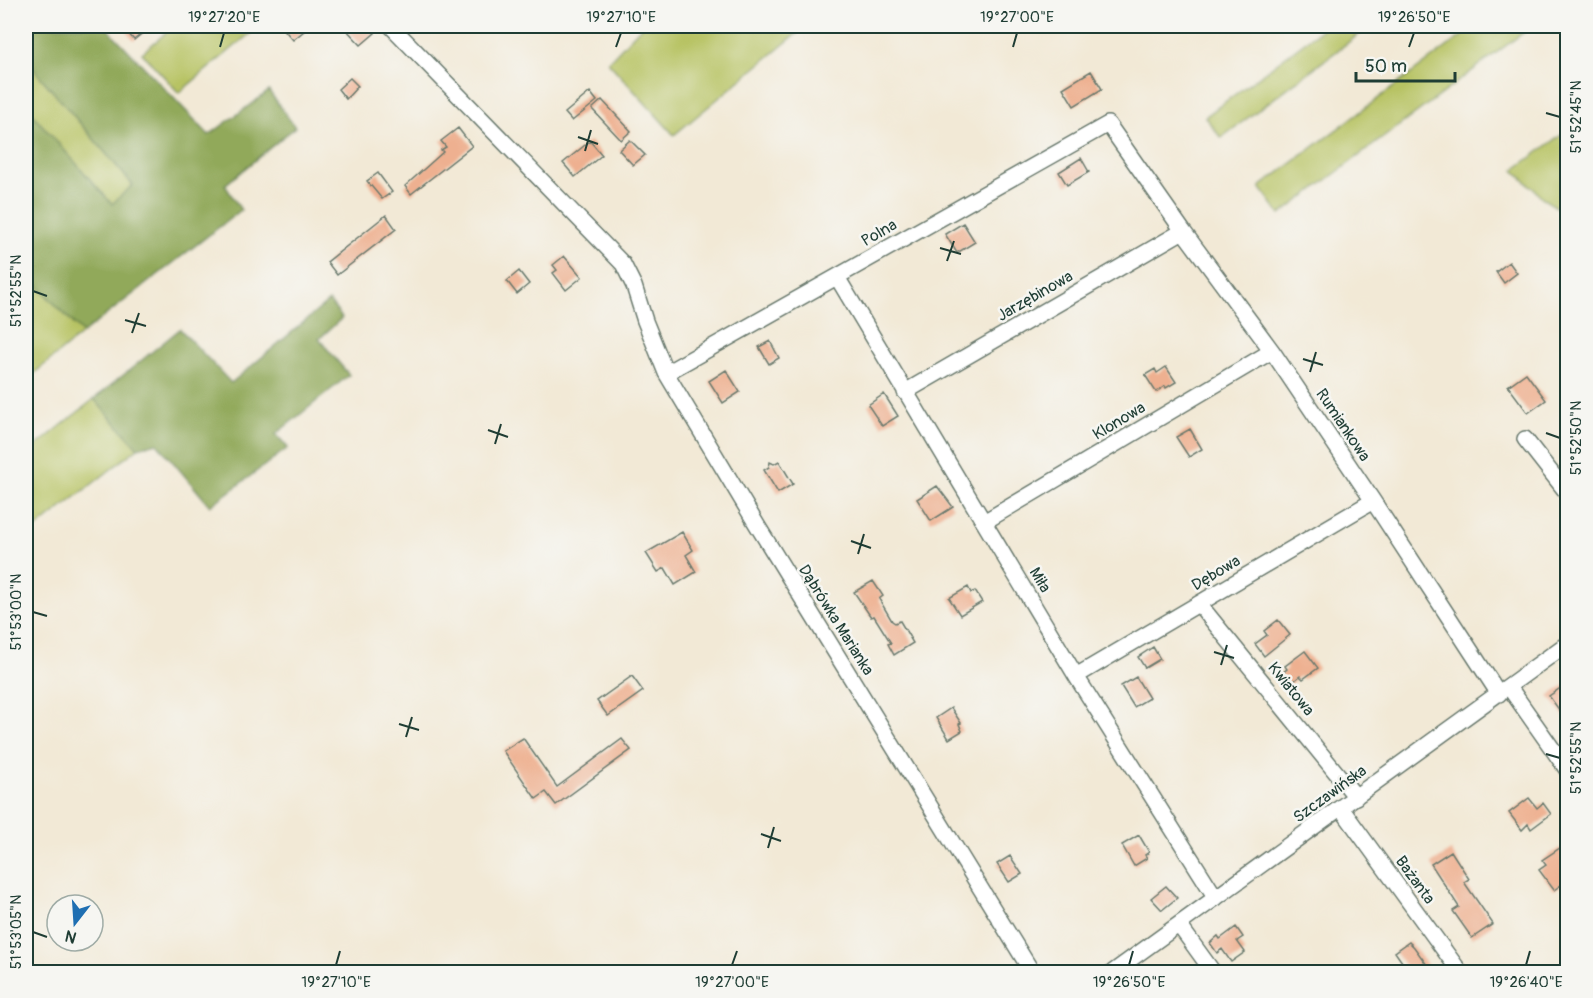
<svg xmlns="http://www.w3.org/2000/svg" width="1593" height="998" viewBox="0 0 1593 998" font-family="Pangolin,sans-serif">
	<style>
		.green { fill: #b7c364; stroke: #6b804c; stroke-width: 1.5 }
		.forest { fill: #91a95a; stroke: #587347; stroke-width: 1.5 }
		.building { fill: #eeb090 }
		.lines { fill: none; stroke-linecap: round; stroke-linejoin: round }
		.minor-casing { stroke: #69796d; stroke-width: 18 }
		.minor { stroke: #fff; stroke-width: 15 }
		.ticks { fill: none; stroke: #1f3d34; stroke-width: 2 }
		.labels { text-anchor: middle; dominant-baseline: central; stroke-width: 5; stroke-linejoin: round; paint-order: stroke }
		.street-label { font-size: 16px; fill: #1f3d34; stroke: #f6f6f2 }
		.neatline { fill: none; stroke: #1f3d34; stroke-width: 2 }
		.ticks-label { font-size: 15px; text-anchor: middle; fill: #1f3d34 }
	</style>
	<rect width="100%" height="100%" fill="#f6f6f2"/>
	<filter id="ink" filterUnits="userSpaceOnUse"><feTurbulence type="fractalNoise" baseFrequency=".0167" numOctaves="2"/><feDisplacementMap in="SourceGraphic" scale="12" xChannelSelector="R" yChannelSelector="G"/><feConvolveMatrix kernelMatrix="1 2 1 2 8 2 1 2 1" color-interpolation-filters="sRGB"/></filter>
	<filter id="wash" filterUnits="userSpaceOnUse"><feTurbulence type="fractalNoise" baseFrequency=".008" numOctaves="4" result="noise"/><feDisplacementMap in="SourceGraphic" scale="24" xChannelSelector="R" yChannelSelector="G"/><feGaussianBlur stdDeviation="1.35" result="paint"/><feColorMatrix in="noise" values="0 0 0 0 0 0 0 0 0 0 0 0 0 0 0 0 0 1.4 0 .05"/><feComposite in="paint" operator="in"/></filter>
	<g filter="url(#wash)">
		<rect width="100%" height="100%" fill="#f2e9d6"/>
		<path class="green" d="M174 26H259L179 93 142 53Z
			M642 26H806L674 135 608 62Z
			M1326 26H1370L1221 138 1205 117Z
			M1475 26H1532L1280 215 1260 187Z
			M26 60 133 185 112 204 26 107Z
			M1567 131V214L1545 200 1514 170Z
			M26 271 43 292 83 333 26 380Z
			M94 399 138 448 26 536V454Z"/>
		<path class="forest" d="M26 26H105L209 135 269 91 295 127 225 185 241 210 83 333 43 292 26 271V107L112 204 133 185 26 60Z
			M329 301 342 318 319 339 349 375 276 434 288 448 210 506 157 443 138 448 94 399 180 329 231 383Z"/>
		<g id="blocks">
			<path class="building" d="M135 26H151L134 40 127 32Z
				M281 26H310L293 40Z
				M343 26H368L375 33 361 45Z
				M1091 71 1102 89 1074 106 1063 88Z
				M350 78 358 86 346 99 338 89Z
				M590 92 597 101 572 121 565 113Z
				M602 100 631 131 621 140 592 109Z
				M458 128 472 146 411 194 405 186 443 152 441 150 446 147 441 141Z
				M630 140 645 155 633 165 619 150Z
				M590 141 602 155 575 177 563 163Z
				M1081 158 1089 172 1067 185 1059 172Z
				M378 173 392 192 382 199 367 181Z
				M386 215 396 229 337 275 327 262Z
				M963 223 975 242 957 253 945 234Z
				M564 256 582 277 566 290 553 273 557 270 553 265Z
				M1509 262 1517 273 1504 283 1496 272Z
				M519 271 529 284 517 294 507 281Z
				M770 341 779 358 769 364 759 347Z
				M1166 367 1176 382 1166 388 1165 386 1156 392 1145 375 1155 369 1157 373Z
				M726 370 740 392 723 403 709 381Z
				M1526 373 1546 400 1528 413 1508 386Z
				M884 394 898 416 882 426 868 405Z
				M1190 429 1202 449 1189 457 1176 437Z
				M779 461 793 484 778 493 764 470 769 467 770 462 774 464Z
				M937 486 953 507 931 521 917 499Z
				M682 532 693 550 686 555 696 572 675 585 665 568 658 572 646 553Z
				M873 581 883 596 879 599 892 621 895 623 900 621 913 643 894 655 888 644 891 643 874 616 871 617 854 592Z
				M968 587 971 593 975 591 982 602 960 615 949 598Z
				M1278 620 1290 635 1264 656 1255 644 1267 635 1264 631Z
				M1153 647 1160 659 1145 668 1138 657Z
				M1305 651 1318 668 1303 679 1300 676 1289 685 1281 674 1287 669 1285 666Z
				M632 676 643 691 608 716 597 701Z
				M1136 677 1149 698 1134 707 1121 686Z
				M1568 683V722L1549 696Z
				M951 708 961 723 959 724 962 731 949 739 936 718Z
				M523 738 557 787 622 739 631 750 556 805 546 792 536 799 503 751Z
				M1529 798 1537 808 1543 803 1551 814 1531 829 1528 824 1522 830 1509 813Z
				M1139 835 1149 852 1145 855 1147 858 1134 866 1122 845Z
				M1560 848 1568 859V895L1561 885 1554 890 1539 870 1546 865 1542 860Z
				M1451 851 1469 879 1464 882 1493 924 1472 938 1453 911 1459 907 1431 864Z
				M1010 856 1022 874 1009 882 997 864Z
				M1166 886 1177 898 1162 910 1151 898Z
				M1236 927 1243 937 1237 941 1245 952 1231 962 1222 949 1217 953 1210 943 1218 936 1220 939Z
				M1409 942 1414 947 1432 972H1409L1395 952Z"/>
		</g>
	</g>
	<g filter="url(#ink)">
		<use href="#blocks" fill-opacity="0" stroke="#69796d" stroke-width="1.5"/>
		<g class="lines">
			<g class="minor-casing">
				<path id="minor" d="M391 26 623 264 634 286 645 321 666 373 757 525 1032 972
					M837 277 1076 676 1216 898
					M666 373 1108 124 1183 231 1272 351 1373 501 1499 694
					M905 392 1183 231
					M1525 439 1568 494
					M984 522 1272 351
					M1199 604 1356 797
					M1076 676 1373 501
					M1509 687 1568 771
					M1341 808 1460 972
					M1179 925 1213 972
					M1113 972 1568 643"/>
			</g>
			<use href="#minor" class="minor"/>
		</g>
	</g>
	<path class="ticks" d="M220 47 224 33M616 47 621 33M1013 47 1017 33M1409 47 1414 33M1546 113 1560 117M578 137 598 144M585 151 591 130M940 248 961 254M947 261 954 241M33 291 47 296M125 320 146 326M132 333 139 313M1303 359 1323 365M1310 372 1316 352M488 430 508 437M1546 433 1560 438M495 444 501 424M851 541 871 548M858 554 864 534M33 612 47 616M1214 652 1234 658M1221 665 1227 645M399 724 419 730M406 737 412 717M1546 754 1560 758M761 834 781 841M768 848 774 827M33 932 47 937M336 965 340 951M732 965 737 951M1129 965 1133 951M1526 965 1530 951"/>
	<g class="labels">
		<g class="street-label">
			<text transform="translate(879 233) rotate(-30)">Polna</text>
			<text transform="translate(1035 296) rotate(-30)">Jarzębinowa</text>
			<text transform="translate(1119 421) rotate(-31)">Klonowa</text>
			<text transform="translate(1343 425) rotate(56)">Rumiankowa</text>
			<text transform="translate(1216 573) rotate(-31)">Dębowa</text>
			<text transform="translate(1040 580) rotate(59)">Miła</text>
			<text transform="translate(836 620) rotate(58)">Dąbrówka Marianka</text>
			<text transform="translate(1291 689) rotate(51)">Kwiatowa</text>
			<text transform="translate(1330 794) rotate(-36)">Szczawińska</text>
			<text transform="translate(1415 880) rotate(54)">Bażanta</text>
		</g>
	</g>
	<rect width="1593" height="998" fill="none" stroke="#f6f6f2" stroke-width="66"/>
	<g transform="translate(75 923) rotate(197)"><circle r="28" fill="#f6f6f2" stroke="#a0aca6" stroke-width="1.5"/>
	<path d="M0-4.5L10 22L0 15L-10 22Z" fill="#1f6fb2"/>
	<text y="-9" font-size="16" font-weight="bold" text-anchor="middle" fill="#1f3d34">N</text>
	</g>
	<path d="M1356 72v9h99v-9" fill="none" stroke="#1f3d34" stroke-width="3"/>
	<text x="1365" y="72" font-size="18" fill="#1f3d34" stroke="#f6f6f2" stroke-width="4.5" paint-order="stroke">50 m</text>
	<rect x="33" y="33" width="1527" height="932" class="neatline"/>
	<g class="ticks-label">
		<text x="224" y="22">19°27'20"E</text>
		<text x="621" y="22">19°27'10"E</text>
		<text x="1017" y="22">19°27'00"E</text>
		<text x="1414" y="22">19°26'50"E</text>
		<text transform="translate(1576 117) rotate(-90)" y="5">51°52'45"N</text>
		<text transform="translate(16 291) rotate(-90)" y="5">51°52'55"N</text>
		<text transform="translate(1576 438) rotate(-90)" y="5">51°52'50"N</text>
		<text transform="translate(16 612) rotate(-90)" y="5">51°53'00"N</text>
		<text transform="translate(1576 758) rotate(-90)" y="5">51°52'55"N</text>
		<text transform="translate(16 932) rotate(-90)" y="5">51°53'05"N</text>
		<text x="336" y="987">19°27'10"E</text>
		<text x="732" y="987">19°27'00"E</text>
		<text x="1129" y="987">19°26'50"E</text>
		<text x="1526" y="987">19°26'40"E</text>
	</g>
</svg>
